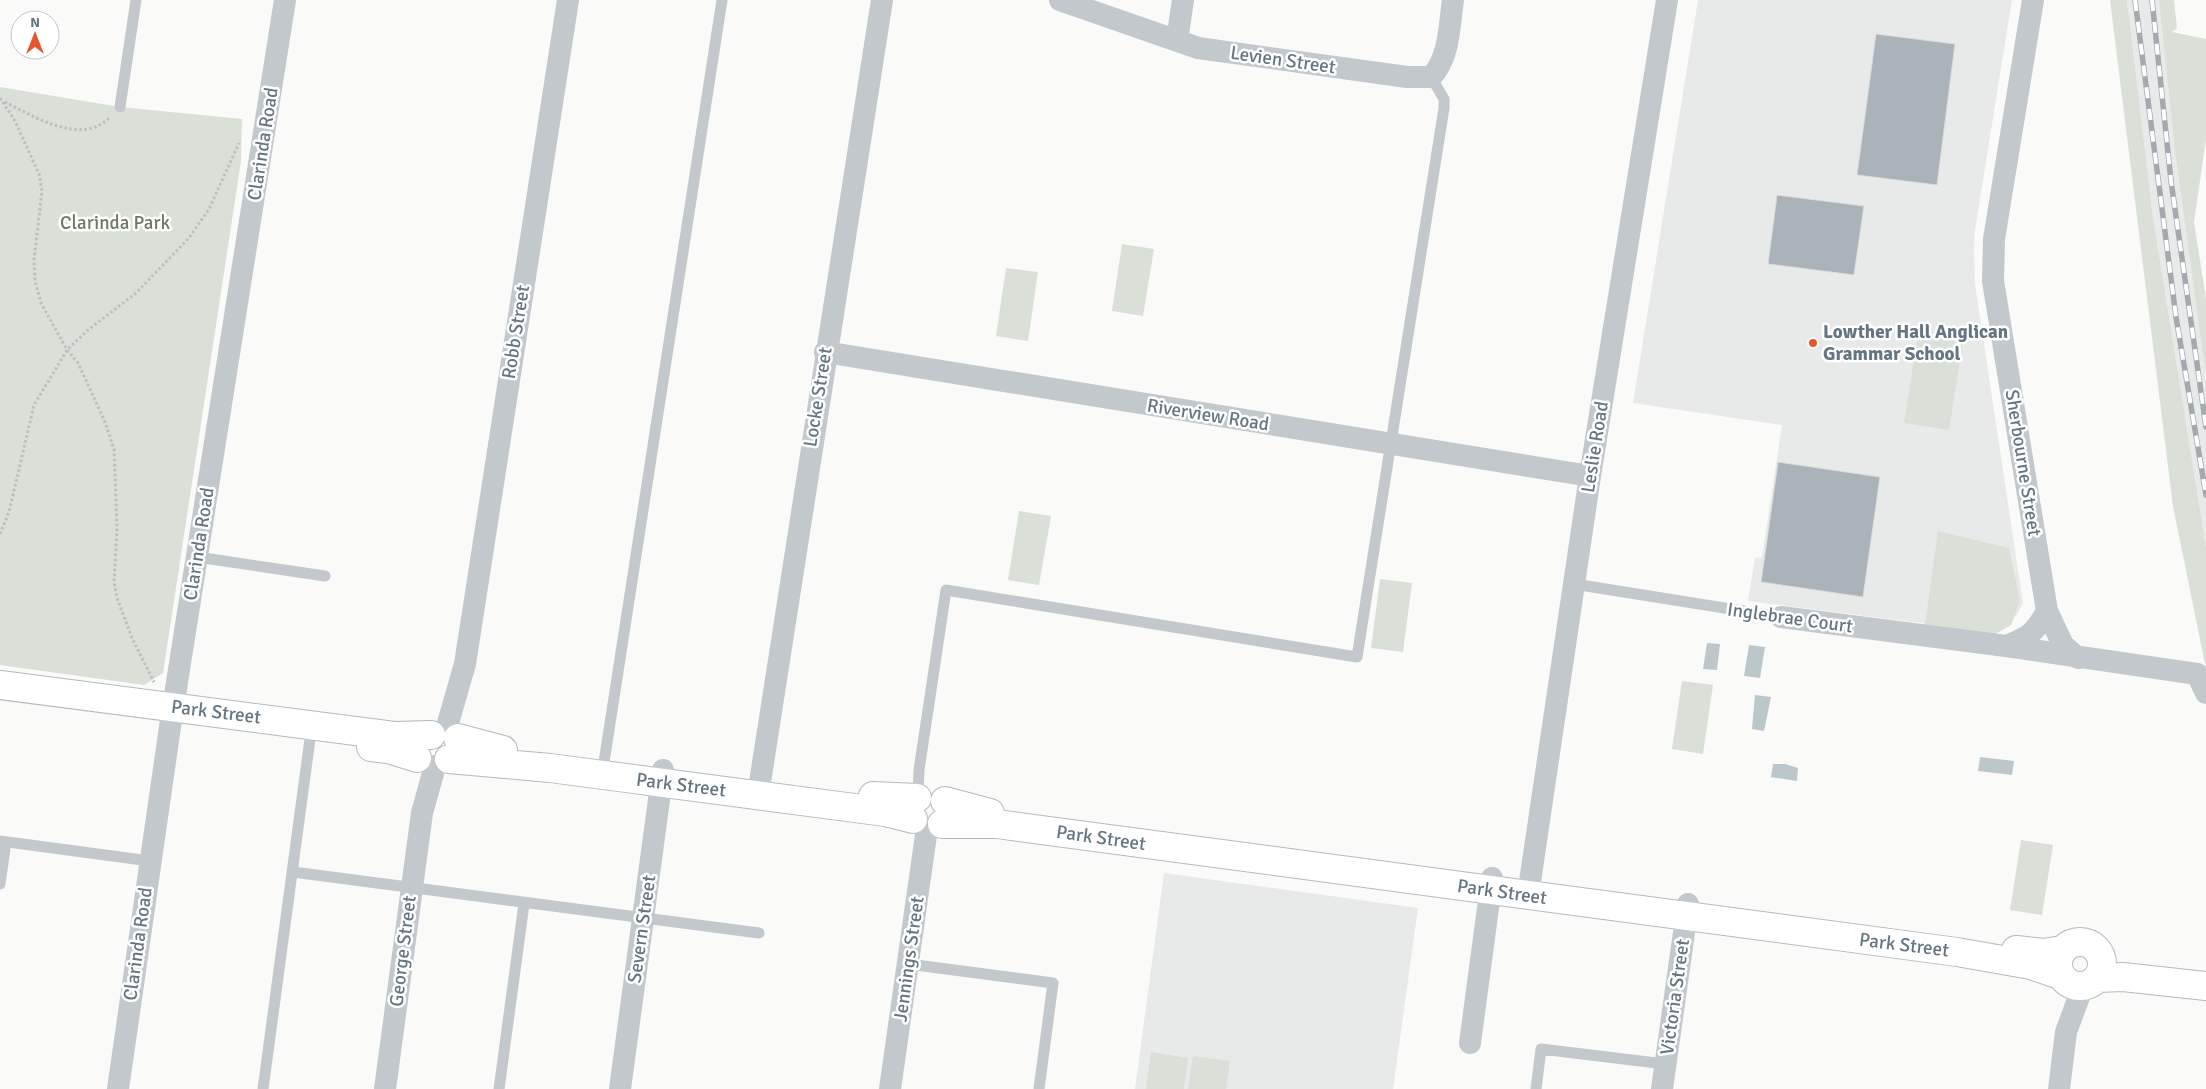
<svg xmlns="http://www.w3.org/2000/svg" width="2206" height="1089" viewBox="0 0 2206 1089" font-family="Signika,sans-serif">
	<style>
		.built { fill: #e8e9e9 }
		.green { fill: #dadfd7 }
		.water { fill: #bbc7cb }
		.building { fill: #aab3b9; stroke: #dcdcda }
		.lines { fill: none; stroke-linecap: round; stroke-linejoin: round }
		.secondary-casing { stroke: #b3babf; stroke-width: 30 }
		.path { stroke: #bbbfc2; stroke-width: 3; stroke-dasharray: 2.5 2.5; stroke-linecap: butt }
		.lane { stroke: #c3c8cc; stroke-width: 11 }
		.street { stroke: #c3c8cc; stroke-width: 22 }
		.secondary { stroke: #fff; stroke-width: 28 }
		.rail-casing { stroke: #a2aab0; stroke-width: 5.5 }
		.rail { stroke: #fff; stroke-width: 4; stroke-dasharray: 11; stroke-linecap: butt }
		.poi-dot { fill: #e4572e; stroke: #fff; stroke-width: 2 }
		.labels { text-anchor: middle; dominant-baseline: central; stroke-width: 5; stroke-linejoin: round; paint-order: stroke }
		.street-label { font-size: 19px; fill: #657683; stroke: #fff }
		.park-label { font-size: 19px; fill: #687a64; stroke: #fff }
		.poi-label { font-size: 19px; font-weight: bold; fill: #657683; stroke: #fff; text-anchor: start }
	</style>
	<rect width="100%" height="100%" fill="#fafaf8"/>
	<path class="built" d="M1698 0H2012L1975 230 1974 251 1975 284 2023 603 2018 613 2008 625 1990 632 1748 601 1755 558 1762 557 1782 425 1633 403Z
		M2127 0H2159L2206 376V547L2153 217Z
		M1164 873 1418 908 1393 1089H1135Z"/>
	<path class="green" d="M2110 0H2127L2153 217 2206 547V669L2173 506Z
		M2159 0H2174L2177 28 2172 32 2206 39V139L2194 222 2206 299V376L2175 150Z
		M0 87 120 107 242 119 241 161 163 673 144 685 0 665Z
		M1122 244 1154 249 1143 316 1112 311Z
		M1006 268 1038 272 1028 341 996 336Z
		M1918 335 1963 342 1949 430 1904 423Z
		M1019 511 1051 516 1039 585 1008 580Z
		M1938 531 2009 548 2020 601 2011 625 1990 637 1925 625Z
		M1380 579 1412 583 1403 652 1371 648Z
		M1682 681 1713 685 1703 754 1672 749Z
		M2021 840 2053 845 2042 915 2010 910Z
		M1151 1052 1188 1058 1184 1089H1146Z
		M1193 1056 1230 1061 1226 1089H1188Z"/>
	<path class="water" d="M1707 643 1720 644 1717 670 1703 669Z
		M1749 645 1765 647 1760 678 1744 676Z
		M1755 695 1771 697 1764 731 1752 729Z
		M1980 757 2014 761 2012 775 1978 771Z
		M1773 764H1785L1798 768 1797 781 1771 777Z"/>
	<path class="building" d="M1876 34 1955 44 1937 185 1857 175Z
		M1777 195 1864 206 1854 275 1768 264Z
		M1778 462 1880 477 1863 597 1761 582Z"/>
	<g class="lines">
		<g class="secondary-casing">
			<path id="secondary" d="M0 685 394 736 431 735
				M458 738 503 750
				M371 747 388 749 417 758
				M449 759 550 768 885 812 913 819
				M873 796 917 798
				M945 801 990 813
				M942 824H997L1957 952 2031 965 2060 975
				M2058 964a22 22 0 1 1 44 0a22 22 0 1 1-44 0Z
				M2016 950 2044 953 2062 950
				M2097 978 2123 977 2206 986"/>
		</g>
		<path class="path" d="M0 98 15 121 39 174 42 191 34 260 35 281 41 303 67 350 78 363 105 422 114 449 117 528 114 582 117 598 132 638 154 682
			M5 102C33 116 82 147 110 117
			M0 534 9 512 34 405 67 350 88 330 136 293 189 238 209 209 239 143"/>
		<path class="lane" d="M120 107 136 0
			M197 557 325 576
			M1574 584 1781 617
			M602 775 722 0
			M918 796 919 770 946 590 1357 657 1444 108V99L1431 77
			M0 841 150 861
			M293 872 759 933
			M0 884 6 842
			M908 964 1053 983 1039 1089
			M263 1089 312 724
			M499 1089 524 904
			M1536 1089 1541 1049 1665 1064"/>
		<path class="street" d="M1060 0 1198 48 1407 77H1431C1450 57 1449 26 1453 0
			M2033 0 1994 239 1993 281 2047 611 2063 645 2078 658
			M1177 41 1183 0
			M825 352 1590 476
			M1781 617 2006 646 2197 674 2206 693
			M2006 646C2029 637 2035 633 2047 611
			M446 730 465 664 568 0
			M758 795 882 0
			M1528 895 1590 476 1667 0
			M1470 1043 1492 878
			M118 1089 171 720 285 0
			M385 1089 422 813 435 766
			M620 1089 663 770
			M890 1089 927 828
			M1662 1089 1688 904
			M2059 1089 2066 1032 2083 986"/>
		<use href="#secondary" class="secondary"/>
		<g class="rail-casing">
			<path id="rail" d="M2135 0 2176 317 2206 495
				M2152 0 2171 181 2206 427"/>
		</g>
		<use href="#rail" class="rail"/>
	</g>
	<circle class="poi-dot" cx="1813" cy="343" r="5"/>
	<g class="labels">
		<g class="street-label">
			<text transform="translate(1283 60) rotate(8)">Levien Street</text>
			<text transform="translate(263 144) rotate(-81)">Clarinda Road</text>
			<text transform="translate(516 332) rotate(-81)">Robb Street</text>
			<text transform="translate(818 397) rotate(-81)">Locke Street</text>
			<text transform="translate(1208 415) rotate(9)">Riverview Road</text>
			<text transform="translate(1595 447) rotate(-81)">Leslie Road</text>
			<text transform="translate(2023 463) rotate(81)">Sherbourne Street</text>
			<text transform="translate(199 544) rotate(-81)">Clarinda Road</text>
			<text transform="translate(1790 618) rotate(8)">Inglebrae Court</text>
			<text transform="translate(216 712) rotate(7)">Park Street</text>
			<text transform="translate(681 785) rotate(7)">Park Street</text>
			<text transform="translate(1101 838) rotate(8)">Park Street</text>
			<text transform="translate(1502 892) rotate(8)">Park Street</text>
			<text transform="translate(642 929) rotate(-82)">Severn Street</text>
			<text transform="translate(138 944) rotate(-82)">Clarinda Road</text>
			<text transform="translate(1904 945) rotate(7)">Park Street</text>
			<text transform="translate(403 951) rotate(-83)">George Street</text>
			<text transform="translate(909 959) rotate(-82)">Jennings Street</text>
			<text transform="translate(1675 997) rotate(-82)">Victoria Street</text>
		</g>
		<g class="park-label">
			<text x="115" y="223">Clarinda Park</text>
		</g>
		<g class="poi-label">
			<text x="1823" y="332">Lowther Hall Anglican<tspan x="1823" dy="22">Grammar School</tspan></text>
		</g>
	</g>
	<g transform="translate(35 35)"><circle r="24" fill="#ffffff" stroke="#c1c8cd"/>
	<path d="M0-4L9 19L0 12L-9 19Z" fill="#e4572e"/>
	<text y="-8" font-size="14" font-weight="bold" text-anchor="middle" fill="#657683">N</text>
	</g>
</svg>
